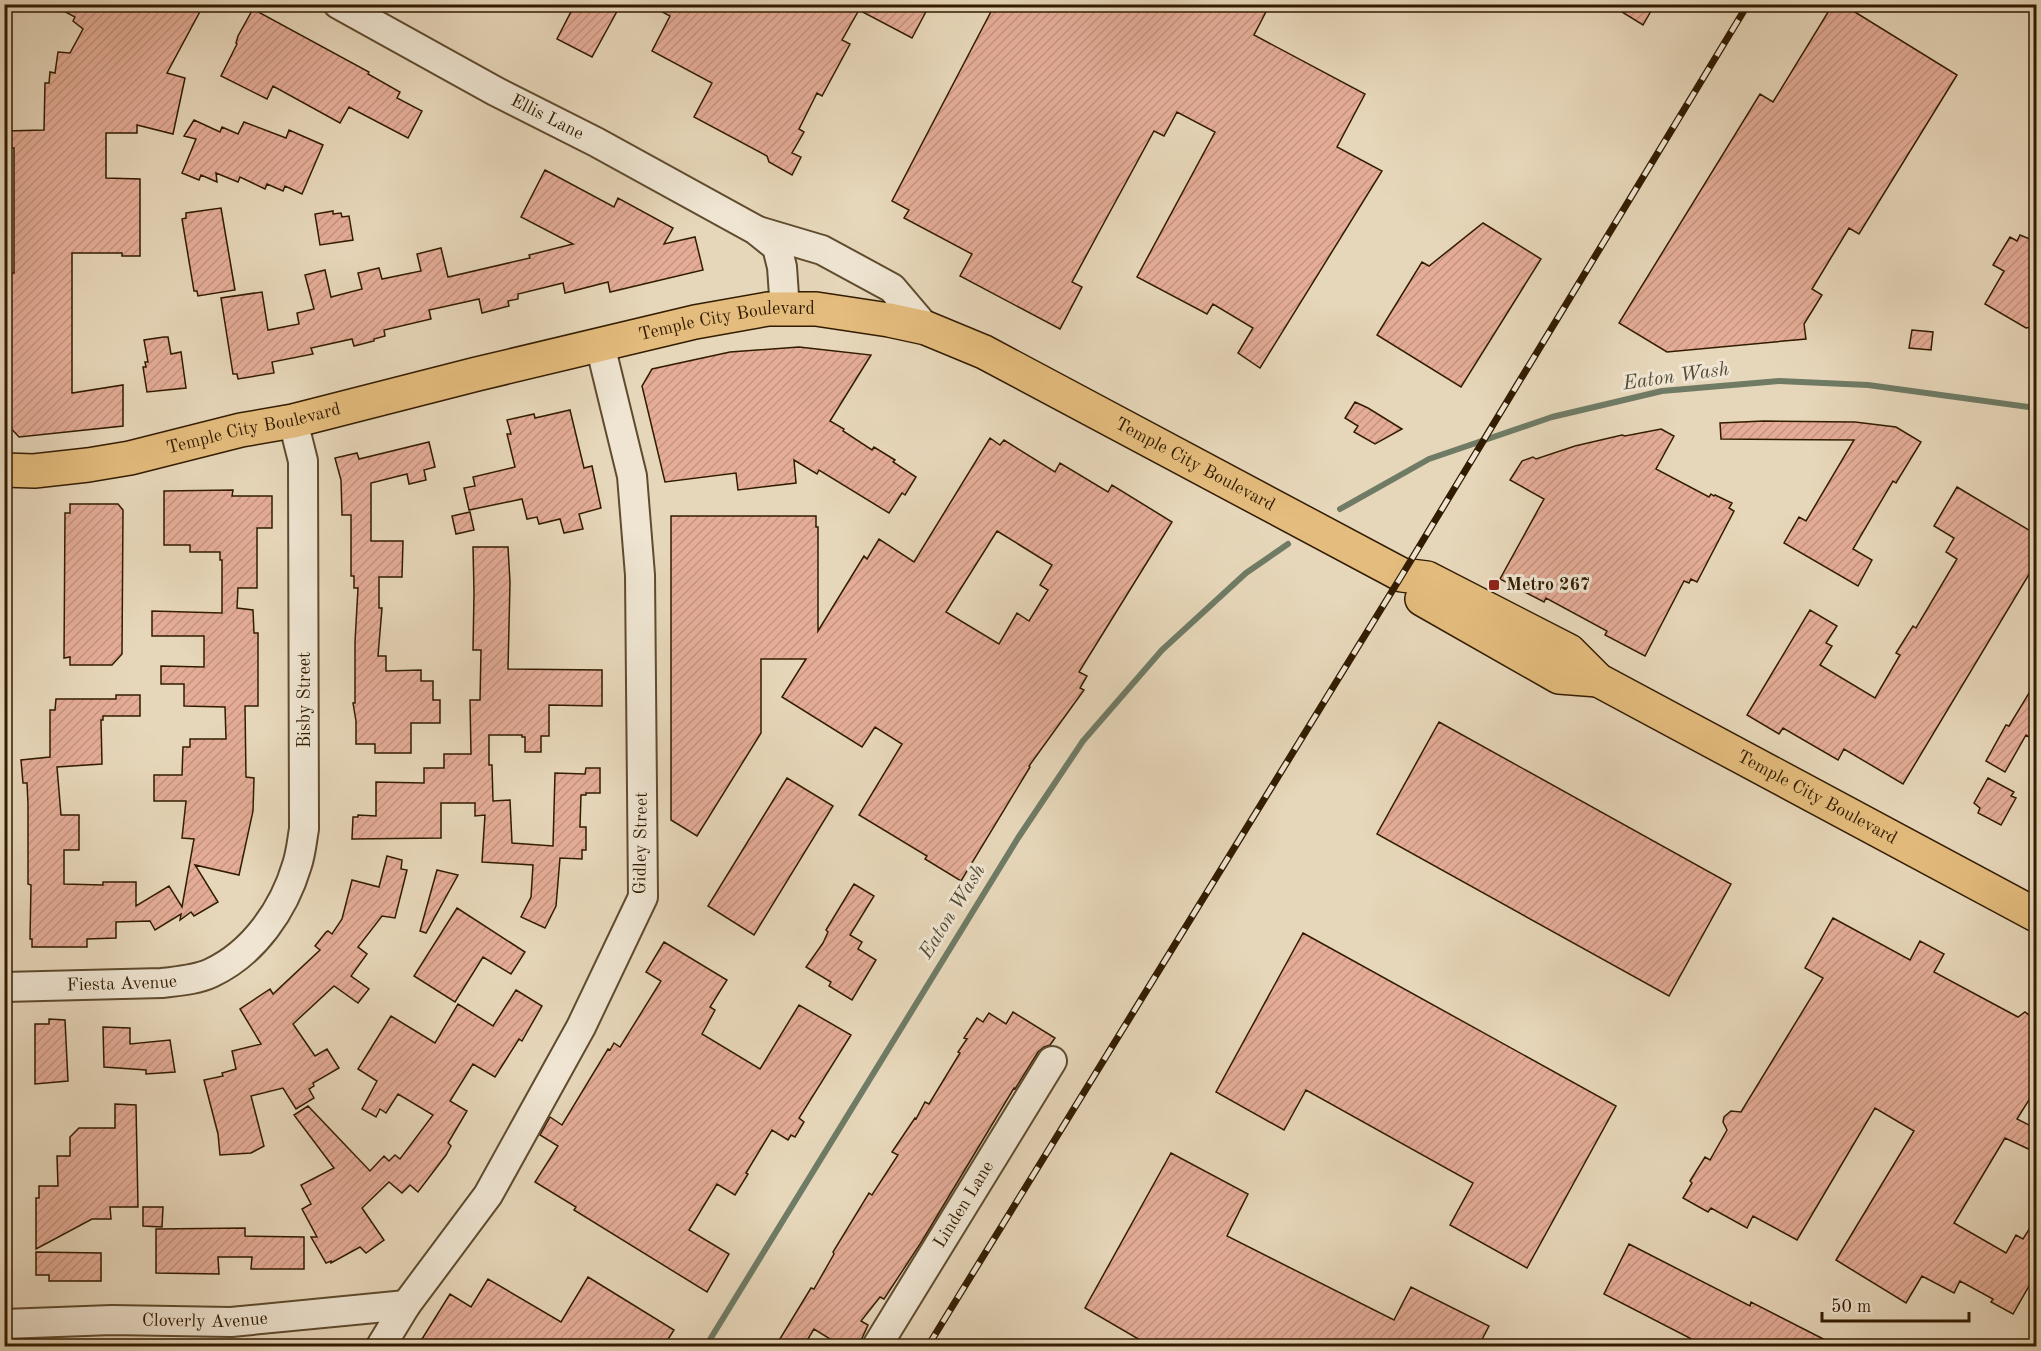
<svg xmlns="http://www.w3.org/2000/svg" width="2041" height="1351" viewBox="0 0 2041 1351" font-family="'Old Standard TT',serif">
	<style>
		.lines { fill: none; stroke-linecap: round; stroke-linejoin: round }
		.stream { stroke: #6f7b65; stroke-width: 6 }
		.building { fill: url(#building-hatch); stroke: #321c00; stroke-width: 1.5; fill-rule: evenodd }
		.minor-casing { stroke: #5f4b2e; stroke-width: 32 }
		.major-casing { stroke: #321c00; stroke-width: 36 }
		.minor { stroke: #efe5d2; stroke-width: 28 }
		.major { stroke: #e4bc7d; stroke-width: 33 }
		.rail-casing { stroke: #321c00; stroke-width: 7 }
		.rail { stroke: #efe5d2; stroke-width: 4.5; stroke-dasharray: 14; stroke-linecap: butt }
		.poi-dot { fill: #8f2418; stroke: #efe5d2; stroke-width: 2 }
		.labels { text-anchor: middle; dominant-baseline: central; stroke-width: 6; stroke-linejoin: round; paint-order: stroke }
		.street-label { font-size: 18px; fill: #321c00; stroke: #efe5d2 }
		.poi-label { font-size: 18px; font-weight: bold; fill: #321c00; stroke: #efe5d2; text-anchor: start }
		.water-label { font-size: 20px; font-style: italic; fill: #514b33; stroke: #efe5d2 }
	</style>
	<defs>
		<pattern id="building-hatch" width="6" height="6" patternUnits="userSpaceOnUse" patternTransform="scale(1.5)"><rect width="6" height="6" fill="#e5ad98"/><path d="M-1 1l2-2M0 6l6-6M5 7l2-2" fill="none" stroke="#c59481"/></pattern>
	</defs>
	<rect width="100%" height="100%" fill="#e7d7ba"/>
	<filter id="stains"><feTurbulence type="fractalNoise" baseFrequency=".00333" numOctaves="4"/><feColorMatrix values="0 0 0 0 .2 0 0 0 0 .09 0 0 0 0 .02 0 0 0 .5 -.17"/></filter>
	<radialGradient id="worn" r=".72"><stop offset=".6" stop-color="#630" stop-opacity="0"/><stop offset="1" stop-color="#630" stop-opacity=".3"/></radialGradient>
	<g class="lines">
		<path class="stream" d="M1340 509 1429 459 1552 417 1662 391 1779 381 1868 385 2036 408
			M706 1346 1018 838 1083 741 1162 650 1246 573 1288 544"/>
	</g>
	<path class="building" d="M51 4H204L167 73 185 78 173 134 137 125V133H106V178L140 179V256H122V253H72V393L123 385V426L19 437 5 422V273H14V148H7L6 131 44 130 45 83H49L50 72 55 73 58 52 70 53 83 29 73 21 75 17Z
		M575 4H621L592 57 557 39Z
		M648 4H930L912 38 859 10 842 40 850 44 822 96 817 93 799 129 804 132 792 153 801 157 792 175 769 162 767 156 694 117 712 83 652 51 670 16Z
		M995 4H1270L1254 35 1365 94 1337 147 1382 171 1260 368 1238 353 1253 328 1213 304 1207 314 1137 277 1215 132 1177 112 1164 136 1154 131 1099 232 1072 282 1082 287 1060 329 960 276 972 254 904 218 909 210 892 201Z
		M1609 4H1655L1643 25Z
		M1833 4H1842L1957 75 1859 234 1849 228 1812 289 1822 295 1804 324 1806 339 1667 352 1619 323 1760 94 1773 102Z
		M253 9 369 72 368 74 400 92 397 98 422 111 408 138 349 107 340 123 273 86 267 99 221 76 237 44 236 43 238 36Z
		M194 120 220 132 222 127 238 134 244 122 286 138 289 130 323 145 302 194 285 186 283 191 267 184 265 189 240 177 238 182 216 173 217 182 201 175 199 180 182 173 196 139 184 136Z
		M545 170 614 207 618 198 673 228 664 244 695 237 703 270 610 292 608 282 565 293 563 283 518 294V299L508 301 509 306 482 313 479 299 429 310 431 319 384 330 385 336 374 339V341L354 346 352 339 311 348 313 354 272 362 274 373 238 379 237 374H233L221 298 262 292 268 330 299 324 297 313 314 309 305 275 325 270 331 297 362 289 358 273 379 268 382 279 421 271 417 254 441 248 448 277 530 258 529 255 573 244 521 217Z
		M221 208 235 290 198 296 197 291H194L182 219 186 218V213Z
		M333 211V214L341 213 342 217 349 216 353 240 320 245 315 214Z
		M1483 223 1541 259 1461 387 1377 335 1422 262 1429 266Z
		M2020 235 2037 242V326L2026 328 1985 304 2004 271 1993 265 2010 237 2017 241Z
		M1912 330 1933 332 1931 350 1909 348Z
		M164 337H168L171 354 181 352 186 388 147 392 143 367H146L145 362H148L144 340Z
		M799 347 871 355 830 421 844 429 843 431 872 450 874 447 895 460 893 462 916 477 905 495 902 493 889 513 819 470 817 474 794 460 796 483 738 490 736 473 665 482 642 386 652 369 730 352Z
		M1355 402 1368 408 1402 429 1375 444 1354 432 1358 426 1345 418Z
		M570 410 584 468 592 466 601 508 579 514 583 529 564 533 560 519 539 524 537 517 527 519 522 499 469 510 464 488 475 486 473 477 515 467 507 434H511L507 420 534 414 535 418Z
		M1764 421 1855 422 1896 427 1921 442 1896 483 1893 481 1853 549 1872 560 1858 586 1784 543 1799 517 1806 521 1854 440 1721 439 1720 423Z
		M1661 429 1674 436 1656 469 1709 497 1711 494 1714 496 1715 495 1732 503 1729 508 1734 511 1697 582 1691 579 1689 583 1684 581 1645 656 1605 635 1607 631 1546 598 1544 602 1500 579 1544 499 1510 480 1522 461 1533 457 1536 459 1575 446 1622 435 1625 436Z
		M990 438 1000 445 1004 440 1055 472 1060 463 1108 492 1112 485 1172 522 1079 672 1087 676 1080 688 1084 690 1029 766 1030 767 961 881 925 859 927 856 859 815 902 744 875 727 862 747 782 697 806 659H761V733L697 836 671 820V516H816V527H818V631L864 556 867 559 879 539 914 562ZM997 531 1052 565 1040 585 1048 590 1029 621 1017 613 999 644 946 612Z
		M429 442 435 467 424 470 426 480 409 484 407 474 371 483V541H403L402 577H379V608H382L378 656H386V671L421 670V681H433V700H440V723H411V753H375V744H356V721L353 703H355V642L358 588H354V576H351V515H342L341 480 335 458 357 453 359 459Z
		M1957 487 2037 535V561L1903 784 1844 749 1838 760 1783 728 1779 734 1747 715 1810 610 1837 626 1826 643 1832 646 1820 665 1875 698 1900 655 1896 653 1913 626 1916 628 1957 559 1946 552 1954 538 1934 526Z
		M233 490 232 496H272V528H257V588H238L237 608 253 610 254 633H258V706H245L246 777 254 778 253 811 239 875 195 865 218 902 194 916 191 912 180 920 181 914 155 930 150 921 116 922V938L87 939V947H32V939H30L31 885 28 884V804L27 783H23L21 760 50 757V710H55L56 699H116V695H140V716H103V720H101L102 764 57 767 61 815H79V850H64V884L103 885V882H136V906L169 886 182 907 194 839 182 838 186 801H154V775H182L183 747H190V739H226L225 707 184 706V684H161V666L204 667V636H152V611L222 613V560H220V552H190V545H164V491Z
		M70 504H118L123 510 122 654 112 665H70V657L64 658 65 513H70Z
		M470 512 474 530 456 534 452 516Z
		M473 547H508L510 582 508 669 602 670V706L549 705V736H541V752H525V737H522V735H489V765H492L493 801 510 800 512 843 553 846 555 773 585 774 586 768H600V793H586V795H581L580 827H586V850H582V859L560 858 556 906 545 928 521 917 531 897 533 865 482 862 485 815 475 816V803H441V838L352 839 353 817H358V815L376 816V782L424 783V768H444V754H471L470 700H480L481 650H473L474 593Z
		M2037 680V742L2026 735 2005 772 1986 761 2006 725 2009 726Z
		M1439 722 1731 884 1669 996 1377 834Z
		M787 778 833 806 754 935 708 906Z
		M1988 778 2014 792 2011 796 2016 798 2001 825 1978 813 1980 808 1974 803Z
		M387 856 402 860 401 869 407 870 395 918 382 916 358 947 367 954 351 976 369 989 358 1003 334 986 293 1024 315 1056 327 1049 339 1068 313 1083 314 1086 309 1089 314 1098 296 1109 283 1088 251 1096 264 1146 251 1153 220 1155 218 1134 204 1080 223 1076 222 1073 236 1069 232 1051 261 1044 240 1009 270 989 273 994 320 950 315 946 326 932 328 931 332 934 342 919 352 880 379 887Z
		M437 870 458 875 426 933 420 931Z
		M854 884 874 896 850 935 862 942 858 949 876 960 852 1000 829 986 831 982 806 967 823 943 828 932 826 930Z
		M457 908 525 952 511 974 483 957 455 1002 414 976Z
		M1833 918 1910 960 1920 941 1944 954 1934 972 2018 1017 2025 1012 2037 1021V1087L2017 1119 2037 1129V1153L2005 1138 1954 1223 2006 1253 2016 1235 2023 1239 2037 1217V1272L2013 1314 1991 1302 1993 1299 1960 1281 1954 1293 1922 1276 1906 1303 1836 1260 1914 1131 1875 1108 1797 1240 1753 1216 1747 1228 1711 1208 1708 1212 1683 1198 1692 1183 1690 1181 1705 1157 1710 1160 1727 1130 1723 1122 1724 1117 1731 1111 1741 1112 1823 978 1805 968Z
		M1303 933 1616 1106 1527 1268 1450 1225 1473 1183 1306 1090 1284 1130 1216 1092Z
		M664 942 727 980 710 1007 715 1010 702 1034 760 1069 799 1005 851 1035 799 1118 804 1122 795 1137 791 1135 788 1140 772 1130 746 1173 748 1174 735 1195 717 1184 689 1230 729 1254 707 1292 574 1210 576 1207 535 1182 558 1146 540 1135 550 1117 562 1125 608 1049 610 1050 614 1043 620 1047 661 981 646 972Z
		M516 990 542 1006 522 1041 519 1039 495 1077 473 1064 450 1101 467 1111 448 1143 451 1146 446 1155 418 1192 410 1185 402 1193 389 1182 362 1208 384 1240 366 1253 360 1247 331 1263V1261L326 1263 311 1237H317L302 1209 311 1204 301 1185 334 1168 294 1115 308 1106 370 1171 384 1156 389 1161 395 1155 400 1159 433 1115 398 1094 386 1113 380 1109 376 1117 362 1109 377 1081 358 1069 391 1016 435 1043 458 1004 493 1026Z
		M1013 1012 1055 1038 1050 1045 1044 1047 1038 1052 1015 1089 1014 1088 922 1241 884 1299 880 1297 861 1321 868 1325 858 1347H843L814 1329 803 1347H775L811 1288 814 1289 834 1254 833 1252 869 1193 872 1195 898 1155 892 1152 915 1118 916 1119 925 1102 929 1104 960 1053 958 1052 967 1039 964 1038 977 1018 983 1022 989 1013 1006 1024Z
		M49 1019 65 1020 68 1081 35 1084V1024H49Z
		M103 1027 130 1028V1044L170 1040 175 1072 146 1074V1070L104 1067Z
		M115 1104 136 1105 138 1207H110L111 1219H92L36 1249V1198H39V1186H58L57 1156H70V1137L79 1128H115Z
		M1171 1153 1248 1194 1227 1236 1394 1320 1411 1287 1489 1326 1478 1347H1152L1085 1308Z
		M143 1207H163L162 1227 143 1226Z
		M245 1228V1236L304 1237V1269H251L252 1257H218L219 1274 156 1273V1229Z
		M1629 1244 1750 1306 1751 1302 1839 1347H1707L1604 1294Z
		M36 1252 101 1253V1281H49V1275H36Z
		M588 1277 674 1330 663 1347H417L450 1294 471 1307 488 1279 561 1322Z"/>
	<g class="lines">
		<g class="minor-casing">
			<g id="minor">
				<path id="s1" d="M338 4 495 91 596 142 756 230 777 247 782 267 785 310"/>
				<path d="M758 231 822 250 892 288 926 328"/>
				<path id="s2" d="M4 987 162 983C178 981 196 980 211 973 254 953 284 909 297 865 301 853 302 840 304 829L303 461 293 421"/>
				<path id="s3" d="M4 1324 112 1320 231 1322 406 1305"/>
				<path d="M381 1346 406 1305 488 1195 581 1027 643 897 640 575 632 476 600 345"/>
				<path id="s4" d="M877 1346 1052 1061"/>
			</g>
		</g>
		<g class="major-casing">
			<g id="major">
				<path id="s5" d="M4 470 34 471 88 465 130 458 241 430 293 421 477 374 695 322 768 309H816L889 320 926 328 984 352 1402 575 1427 578 1569 651 1598 680 2036 915"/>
				<path d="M1422 599 1559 677 1598 680"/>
			</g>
		</g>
		<use href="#minor" class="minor"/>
		<use href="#major" class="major"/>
		<g class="rail-casing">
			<path id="rail" d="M928 1346 1402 575 1748 4"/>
		</g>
		<use href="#rail" class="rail"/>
	</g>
	<rect class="poi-dot" x="1488" y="579" width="12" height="12" rx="3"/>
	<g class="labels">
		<g class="street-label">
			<text stroke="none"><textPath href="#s1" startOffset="238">Ellis Lane</textPath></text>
			<text stroke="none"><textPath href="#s5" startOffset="740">Temple City Boulevard</textPath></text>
			<text stroke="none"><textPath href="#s5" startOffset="254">Temple City Boulevard</textPath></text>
			<text stroke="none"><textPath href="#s5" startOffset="1244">Temple City Boulevard</textPath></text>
			<text transform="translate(305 700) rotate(-90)">Bisby Street</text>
			<text stroke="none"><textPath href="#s5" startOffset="1953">Temple City Boulevard</textPath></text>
			<text transform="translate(641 843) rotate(-89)">Gidley Street</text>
			<text stroke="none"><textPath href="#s2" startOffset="118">Fiesta Avenue</textPath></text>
			<text stroke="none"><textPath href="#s4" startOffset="166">Linden Lane</textPath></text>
			<text stroke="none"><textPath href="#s3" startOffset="201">Cloverly Avenue</textPath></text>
		</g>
		<g class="poi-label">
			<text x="1506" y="585">Metro 267</text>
		</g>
		<g class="water-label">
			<text transform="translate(1676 377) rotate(-8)">Eaton Wash</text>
			<text transform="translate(953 912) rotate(-58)">Eaton Wash</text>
		</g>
	</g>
	<rect width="2041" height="1351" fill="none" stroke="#e7d7ba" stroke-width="24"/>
	<rect x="6" y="6" width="2029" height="1339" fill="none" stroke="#321c00" stroke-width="3"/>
	<rect x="12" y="12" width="2017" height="1327" fill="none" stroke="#321c00" stroke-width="1.5"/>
	<path d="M1822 1312v9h147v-9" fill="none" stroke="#321c00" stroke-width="3"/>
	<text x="1831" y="1312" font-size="18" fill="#321c00" stroke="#efe5d2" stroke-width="4.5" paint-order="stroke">50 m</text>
	<rect width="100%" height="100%" filter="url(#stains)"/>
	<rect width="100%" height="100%" fill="url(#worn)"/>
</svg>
